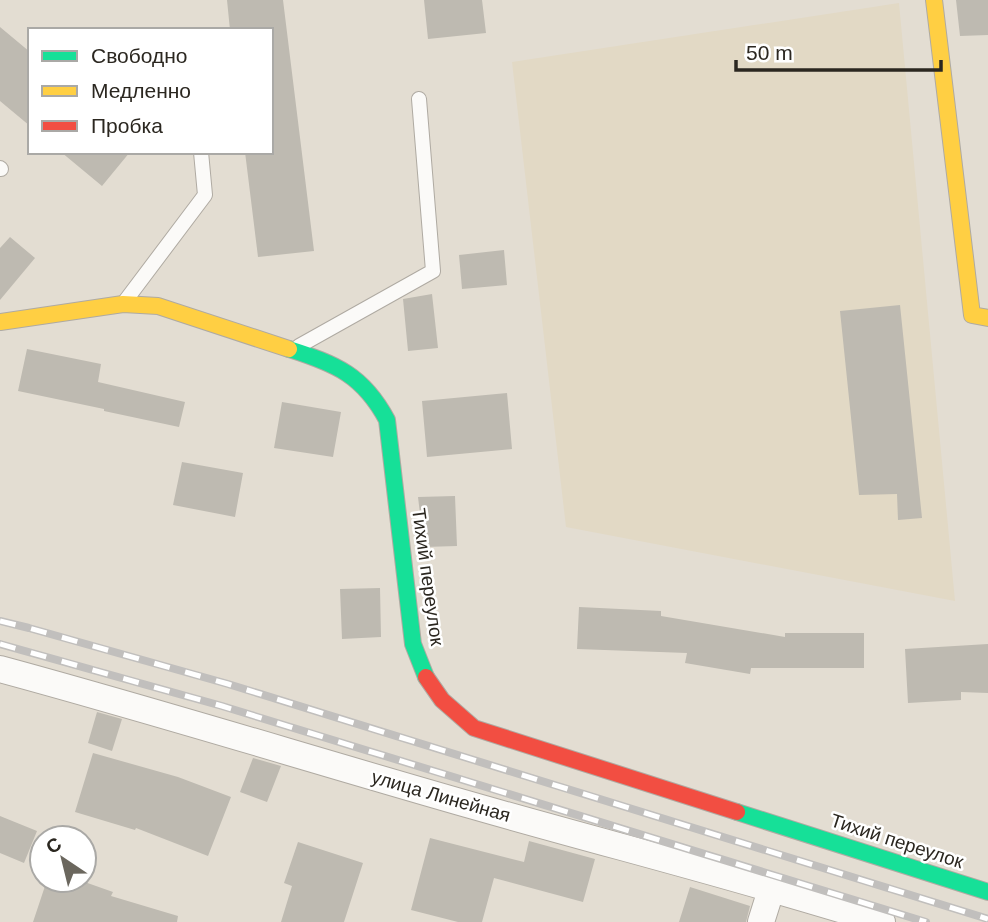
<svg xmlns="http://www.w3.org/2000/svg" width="988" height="922" viewBox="0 0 988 922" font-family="Helvetica,sans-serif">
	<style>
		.built { fill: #e2d9c5 }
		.building { fill: #bebab1 }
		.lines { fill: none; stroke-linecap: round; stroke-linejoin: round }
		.lane-casing { stroke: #afaaa2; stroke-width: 16 }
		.street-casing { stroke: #afaaa2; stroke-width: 28 }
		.fast-casing { stroke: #afaaa2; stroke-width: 18 }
		.slow-casing { stroke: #afaaa2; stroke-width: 18 }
		.jam-casing { stroke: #afaaa2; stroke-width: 18 }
		.lane { stroke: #fbfaf8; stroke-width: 14 }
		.street { stroke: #fbfaf8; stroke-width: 26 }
		.fast { stroke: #16e098; stroke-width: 16 }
		.slow { stroke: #ffcf43; stroke-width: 16 }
		.jam { stroke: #f24e42; stroke-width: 16 }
		.rail-casing { stroke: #c1bfbd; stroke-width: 8 }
		.rail { stroke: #fff; stroke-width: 5; stroke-dasharray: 16; stroke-linecap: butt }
		.labels { text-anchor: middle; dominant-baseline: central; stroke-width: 5; stroke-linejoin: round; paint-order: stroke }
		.street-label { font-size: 19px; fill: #2b2720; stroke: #fff }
	</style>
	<rect width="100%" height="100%" fill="#e3ddd2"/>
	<path class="built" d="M899 3 955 601 566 527 512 62Z"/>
	<path class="building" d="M227 0H283L314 251 258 257 245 152H271V30H230Z
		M424 0H482L486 33 428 39Z
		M956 0H988V35L960 36Z
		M0 27 30 52V126L0 101Z
		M61 152H130L102 186Z
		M10 237 35 258 0 300V248Z
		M504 250 507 285 462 289 459 255Z
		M432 294 438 348 408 351 403 299Z
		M900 305 922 518 898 520 897 494 859 495 840 311Z
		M27 349 101 364 98 382 185 402 179 427 104 411V409L18 391Z
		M507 393 512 449 427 457 422 401Z
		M282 402 341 412 333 457 274 448Z
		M182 462 243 473 235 517 173 505Z
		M455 496 457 546 424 547 418 497Z
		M380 588 381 637 342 639 340 589Z
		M579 607 661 611V616L785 637V633H864V668H751L750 674 685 663 687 653 577 649Z
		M988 644V693L961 692V700L908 703 905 649Z
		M97 712 122 719 112 751 88 743Z
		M93 753 178 777 231 797 208 856 136 828 135 830 75 812Z
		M253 758 281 766 267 802 240 792Z
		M0 816 37 831 24 863 0 853Z
		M430 838 524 862 529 841 595 859 583 902 494 878 482 922H458L411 910Z
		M298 842 363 863 344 922H281L292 886 284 883Z
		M47 880H79L113 892 111 896 178 916 177 922H33Z
		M690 887 750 906 746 922H679Z"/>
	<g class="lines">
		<g class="lane-casing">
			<path id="lane" d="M0 168 1 169
				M126 300 205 195 201 152
				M299 346 433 271 419 99"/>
		</g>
		<g class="street-casing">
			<path id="street" d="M0 669C159 712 316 761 474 806 610 845 747 879 882 922
				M761 922 772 887"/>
		</g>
		<g class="fast-casing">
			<path id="fast" d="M289 349C336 364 363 375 387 420L413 644 426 677
				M737 812 988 892"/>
		</g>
		<g class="slow-casing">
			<path id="slow" d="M934 0 972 315 988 318
				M0 322 123 304 158 306 289 349"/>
		</g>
		<g class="jam-casing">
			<path id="jam" d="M426 677 442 700 474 728 737 812"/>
		</g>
		<use href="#lane" class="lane"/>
		<use href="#street" class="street"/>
		<use href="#fast" class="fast"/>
		<use href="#slow" class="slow"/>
		<use href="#jam" class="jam"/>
		<g class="rail-casing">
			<path id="rail" d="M0 621 29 628 228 684 988 919
				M0 644 222 706 926 922"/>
		</g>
		<use href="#rail" class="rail"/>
	</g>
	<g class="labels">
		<g class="street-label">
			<text transform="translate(428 577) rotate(82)">Тихий переулок</text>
			<text transform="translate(441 796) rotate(16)">улица Линейная</text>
			<text transform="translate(897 841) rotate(18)">Тихий переулок</text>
		</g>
	</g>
	<rect x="28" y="28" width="245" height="126" fill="#ffffff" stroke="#aaa9a6" stroke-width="2"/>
	<rect x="42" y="51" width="35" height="10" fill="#16e098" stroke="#aaa9a6" stroke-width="2"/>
	<text x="91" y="63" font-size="21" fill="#2b2720">Свободно</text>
	<rect x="42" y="86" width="35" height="10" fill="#ffcf43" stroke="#aaa9a6" stroke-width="2"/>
	<text x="91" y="98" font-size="21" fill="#2b2720">Медленно</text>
	<rect x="42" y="121" width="35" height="10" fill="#f24e42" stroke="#aaa9a6" stroke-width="2"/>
	<text x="91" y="133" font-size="21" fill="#2b2720">Пробка</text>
	<g transform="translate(63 859) rotate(325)"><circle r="33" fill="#ffffff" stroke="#aaa9a6" stroke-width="2"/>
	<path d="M0-5L12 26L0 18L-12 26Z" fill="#6b675e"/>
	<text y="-10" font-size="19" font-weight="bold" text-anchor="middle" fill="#2b2720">С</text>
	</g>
	<path d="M736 60v10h205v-10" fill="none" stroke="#2b2720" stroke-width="3.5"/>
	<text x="746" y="60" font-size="21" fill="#2b2720" stroke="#ffffff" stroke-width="5" paint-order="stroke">50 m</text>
</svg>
